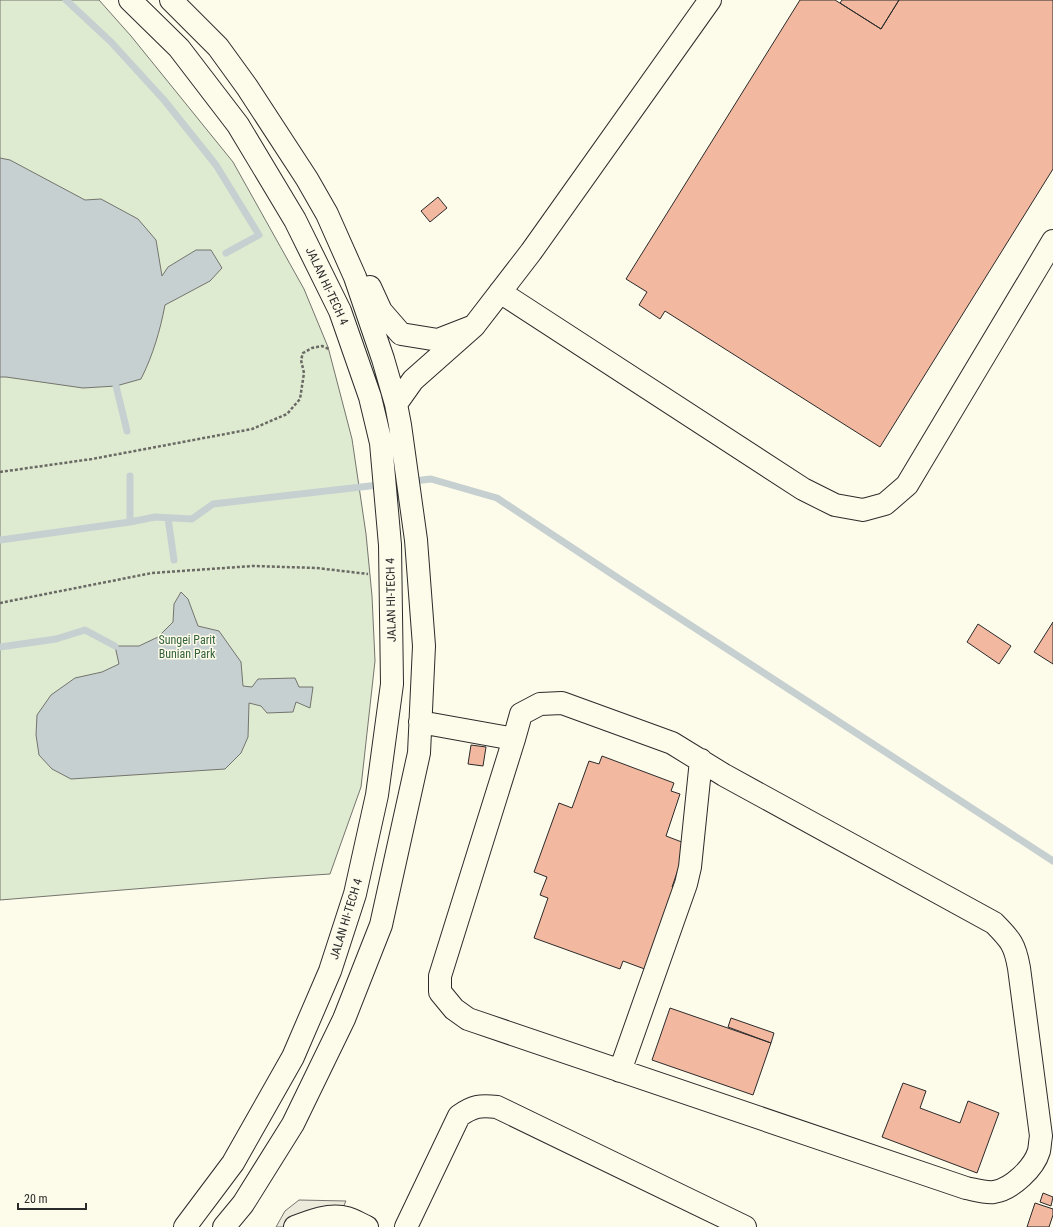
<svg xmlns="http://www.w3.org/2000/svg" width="1053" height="1227" viewBox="0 0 1053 1227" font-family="'Roboto Condensed',sans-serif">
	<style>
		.green { fill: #deebd1; stroke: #74746e }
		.parking { fill: #eceadb; stroke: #74746e }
		.water { fill: #c7d0d0; stroke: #74746e }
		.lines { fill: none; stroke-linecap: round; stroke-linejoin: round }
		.stream { stroke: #c7d0d0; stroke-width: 7 }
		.building { fill: #f2b8a0; stroke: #2b2b2b }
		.minor-casing { stroke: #2b2b2b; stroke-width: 24 }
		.path { stroke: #6a6964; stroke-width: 2.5; stroke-dasharray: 3 2; stroke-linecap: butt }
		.minor { stroke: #fdfbea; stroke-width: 22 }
		.labels { text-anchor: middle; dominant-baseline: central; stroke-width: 3; stroke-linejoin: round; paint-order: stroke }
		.street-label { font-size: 12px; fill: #2b2b2b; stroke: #fdfbea }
		.park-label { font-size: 12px; fill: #34623c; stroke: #fdfbea }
	</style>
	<rect width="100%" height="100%" fill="#fdfbea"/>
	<path class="green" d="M0 0H99L131 36 233 162 304 289 328 347 352 439 366 534 372 596 375 661 361 787 330 874 269 878 0 900Z"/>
	<path class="parking" d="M299 1200 346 1201 334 1227H276L285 1211Z"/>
	<path class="water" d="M0 158 10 160 85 200 101 199 138 219 156 240 162 276 168 267 196 250H211L222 268 210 281 165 305C160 331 153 355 141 379L116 386 83 388 6 377H0Z
		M181 592 188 599 198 626 219 631 241 662 243 686 252 687 258 679 295 678 299 687H313L310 708 296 702 293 712 267 713 261 706 249 703 248 737 241 753 225 769 71 779 52 769 39 755 36 735 37 715 51 695 75 678 102 672 119 664 115 646H139L158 637 173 622 174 604Z"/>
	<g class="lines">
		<path class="stream" d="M66 0 111 42 164 100 216 165 259 235 226 253
			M116 386 127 431
			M168 518 174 560
			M130 522V476
			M0 540 130 522 155 517 192 519 213 504 431 479 497 498 621 580 1053 861
			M0 647 56 639 85 630 115 646"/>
	</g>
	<path class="building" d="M800 0H835L881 29 899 0H1053V169L880 447 665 311 660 319 639 305 647 292 626 279Z
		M842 0H899L881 29 840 3Z
		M438 197 447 208 430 222 421 211Z
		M1053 622V664L1034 652Z
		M978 624 1011 646 999 664 967 642Z
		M471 745 486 747 483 766 468 764Z
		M602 756 674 783 671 791 680 794 666 836 687 844 672 887 679 889 650 971 623 961 620 969 534 938 548 898 540 895 547 877 534 872 559 803 572 808 589 761 599 764Z
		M670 1008 771 1043 753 1095 652 1060Z
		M731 1018 774 1033 771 1043 728 1027Z
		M903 1083 926 1091 920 1108 960 1123 968 1101 999 1113 977 1173 882 1137Z
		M1043 1193 1053 1197 1051 1206 1040 1202Z
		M1035 1203 1053 1209V1215L1049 1227H1027Z"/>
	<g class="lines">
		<g class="minor-casing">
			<path id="minor" d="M130 0 179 48 238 125 295 220 340 311 370 397 381 443 390 545 392 684 377 795 355 894 330 971 293 1057 233 1163 185 1227
				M171 0 218 47 247 87 307 179 327 214 355 277 383 359 396 404 400 425 416 540 424 646 419 753 381 925 344 1019 293 1124 243 1204 224 1227
				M370 287 381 311 401 334 438 340 474 326 413 380 396 404
				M500 292 803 489 835 505 863 510 885 504 907 485 1053 241
				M474 326 531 252 710 0
				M562 703 672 743 724 775 994 923C1011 940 1015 945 1019 968L1041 1136C1040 1141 1040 1146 1039 1151 1034 1168 1012 1189 994 1192 985 1193 976 1190 966 1188L468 1019 454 1009 440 992V976L514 739 521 714 540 704Z
				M420 722 514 739
				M620 1071 686 884 690 867 701 760
				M295 1227C310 1221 330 1213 347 1218 354 1220 360 1224 367 1227
				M406 1227 459 1116C473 1106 480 1105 497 1107L745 1227"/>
		</g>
		<path class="path" d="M0 472 92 459 252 429 287 414 300 399 304 373 301 360 303 353 312 348 322 346 329 349
			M0 603 152 573 253 566 317 568 368 574"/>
		<use href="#minor" class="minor"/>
	</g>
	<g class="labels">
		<g class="street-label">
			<text transform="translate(327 286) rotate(65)">JALAN HI-TECH 4</text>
			<text transform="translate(391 600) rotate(-91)">JALAN HI-TECH 4</text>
			<text transform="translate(346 919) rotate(-73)">JALAN HI-TECH 4</text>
		</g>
		<g class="park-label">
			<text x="187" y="640">Sungei Parit<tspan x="187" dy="14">Bunian Park</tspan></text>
		</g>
	</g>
	<path d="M18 1203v6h68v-6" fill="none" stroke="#2b2b2b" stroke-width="2"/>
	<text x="24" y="1203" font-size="12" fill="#2b2b2b" stroke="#fdfbea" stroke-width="3" paint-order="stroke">20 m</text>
</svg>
